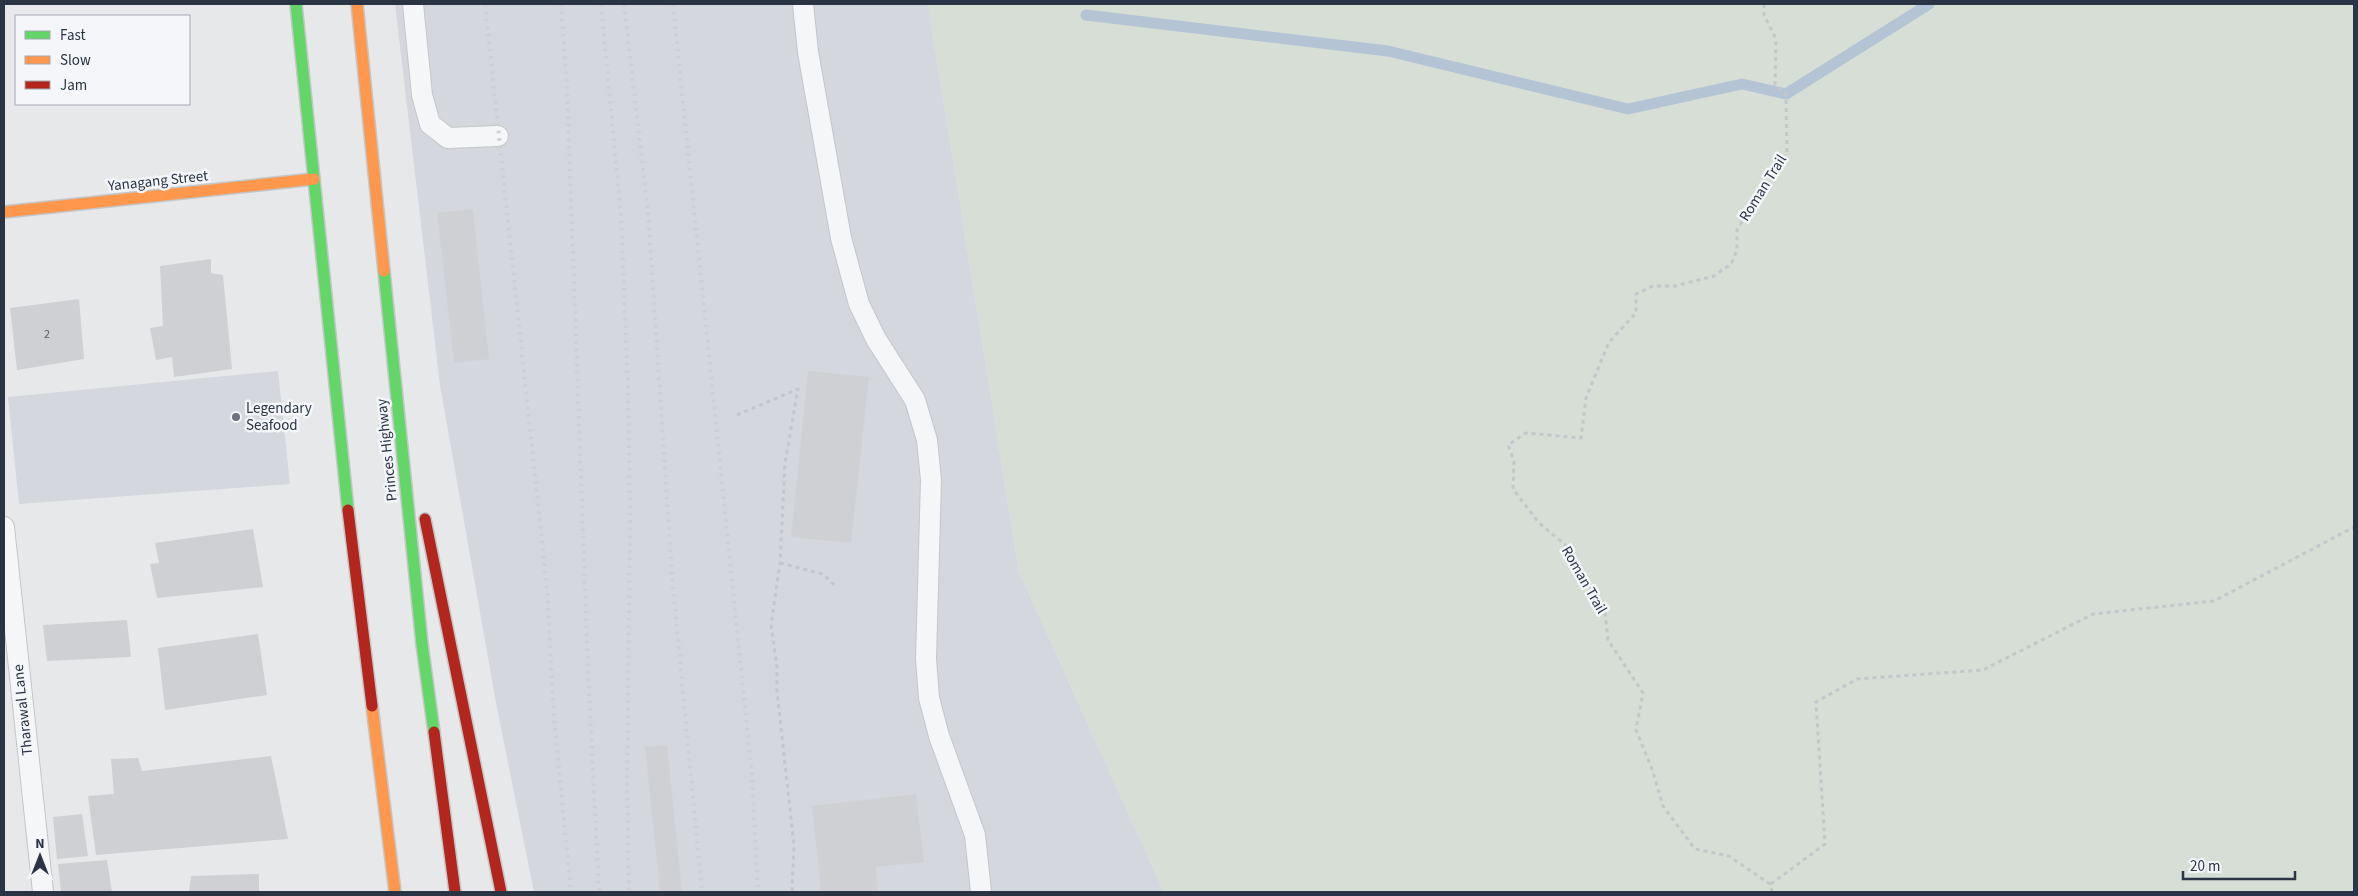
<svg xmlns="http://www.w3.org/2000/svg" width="2358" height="896" viewBox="0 0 2358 896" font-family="'Source Sans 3',sans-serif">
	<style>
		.built { fill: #d4d7dd }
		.green { fill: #d6ded6 }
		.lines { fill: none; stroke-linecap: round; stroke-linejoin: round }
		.stream { stroke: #b4c4d5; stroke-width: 11 }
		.building { fill: #ced0d3 }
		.lane-casing { stroke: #c4c6c8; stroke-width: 22 }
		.fast-casing { stroke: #c4c6c8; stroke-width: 14 }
		.slow-casing { stroke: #c4c6c8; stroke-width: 14 }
		.jam-casing { stroke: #c4c6c8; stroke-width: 14 }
		.path { stroke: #c5c6ca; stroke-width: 3; stroke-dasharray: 4 4; stroke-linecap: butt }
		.lane { stroke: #f5f6f7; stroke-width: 20 }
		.fast { stroke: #63d668; stroke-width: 11 }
		.slow { stroke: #ff974d; stroke-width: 11 }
		.jam { stroke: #b3261e; stroke-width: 11 }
		.rail { stroke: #cecfd2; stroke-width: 4; stroke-dasharray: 2.5 5; stroke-linecap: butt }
		.poi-dot { fill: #6c737f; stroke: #f4f6f9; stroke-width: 2 }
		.labels { text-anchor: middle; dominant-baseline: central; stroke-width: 5; stroke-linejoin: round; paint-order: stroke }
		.number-label { font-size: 12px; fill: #545c69 }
		.street-label { font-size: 15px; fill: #2b3445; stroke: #f4f6f9 }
		.poi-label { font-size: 15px; fill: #2b3445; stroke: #f4f6f9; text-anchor: start }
	</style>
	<rect width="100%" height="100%" fill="#e6e8ea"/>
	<path class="built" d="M395 4H928L1019 572 1164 892H534L496 703 440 385Z
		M278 371 290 484 19 504 8 397Z"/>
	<path class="green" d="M928 4H2354V892H1164L1019 572Z"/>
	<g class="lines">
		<path class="stream" d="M1086 15 1388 51 1628 109 1742 84 1786 94 1929 4"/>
	</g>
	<path class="building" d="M473 209 489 359 454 363 437 213Z
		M211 259V273L223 275 232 369 174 377 172 357 156 360 150 328 163 326 160 266Z
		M79 299 84 359 17 370 10 308Z
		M808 371 869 377 851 543 791 537Z
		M253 529 263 587 157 598 150 564 159 563 155 543Z
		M127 620 131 657 47 661 43 625Z
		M258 634 267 695 165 710 158 648Z
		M667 745 682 892H660L645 747Z
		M271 756 288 839 96 855 88 796 114 794 111 759 138 758 142 771Z
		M916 794 924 862 876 867 878 892H821L812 806Z
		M82 814 88 856 57 859 53 817Z
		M107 860 112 892H61L58 864Z
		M259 874V892H189L191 876Z"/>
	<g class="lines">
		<g class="lane-casing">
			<path id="lane" d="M413 4 422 95 430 124 448 138 498 136
				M803 4 808 52 841 238 859 304 876 339 915 400 927 440 931 480 926 659 929 698 939 736 975 835 981 892
				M4 527 43 892"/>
		</g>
		<g class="fast-casing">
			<path id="fast" d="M296 4 348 510
				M384 271 422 644 434 732"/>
		</g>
		<g class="slow-casing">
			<path id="slow" d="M357 4 384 271
				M4 212 314 179
				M372 706 395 892"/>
		</g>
		<g class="jam-casing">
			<path id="jam" d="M348 510 372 706
				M425 519 501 892
				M434 732 455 892"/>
		</g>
		<path class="path" d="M1764 4V15L1776 39 1775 85 1786 94 1787 155 1775 166 1737 230V250L1731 264 1714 276 1675 286H1653L1636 294V313L1609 342 1586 398 1581 438 1526 433 1508 445 1514 461 1513 489 1539 523 1569 548 1605 612 1608 640 1643 693 1636 730 1652 769 1663 806 1695 849 1729 856 1770 884 1772 892
			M737 415 798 389 785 463 780 563 771 625 777 667V692L794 845 792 892
			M780 563 823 574 834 585
			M1771 884 1825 844 1816 702 1857 679 1983 670 2093 614 2214 601 2354 527"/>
		<use href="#lane" class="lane"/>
		<use href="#fast" class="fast"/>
		<use href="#slow" class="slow"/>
		<use href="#jam" class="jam"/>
		<path class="rail" d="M485 4 547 589 554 718 571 892
			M561 4 567 89 588 670 599 892
			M601 4 621 215 628 387 630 523 627 783 629 892
			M624 4 648 212 672 576 702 892
			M673 4 752 776 758 892"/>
	</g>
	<circle class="poi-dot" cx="236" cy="417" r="5"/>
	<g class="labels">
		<g class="number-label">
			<text x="47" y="334">2</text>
		</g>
		<g class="street-label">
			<text transform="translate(158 181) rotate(-6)">Yanagang Street</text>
			<text transform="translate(1763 188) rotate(-58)">Roman Trail</text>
			<text transform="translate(387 450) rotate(-96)">Princes Highway</text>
			<text transform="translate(1584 580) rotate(60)">Roman Trail</text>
			<text transform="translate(23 710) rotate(-96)">Tharawal Lane</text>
		</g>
		<g class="poi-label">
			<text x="246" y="408">Legendary<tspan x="246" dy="17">Seafood</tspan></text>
		</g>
	</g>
	<rect width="2358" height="896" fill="none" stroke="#2b3445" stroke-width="10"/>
	<rect x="15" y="15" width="175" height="90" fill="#f4f6f9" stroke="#a4a8b1"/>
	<rect x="25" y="31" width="25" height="8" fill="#63d668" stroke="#a4a8b1"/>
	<text x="60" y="40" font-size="15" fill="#2b3445">Fast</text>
	<rect x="25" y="56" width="25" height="8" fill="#ff974d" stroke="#a4a8b1"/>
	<text x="60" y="65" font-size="15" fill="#2b3445">Slow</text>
	<rect x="25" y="81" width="25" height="8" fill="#b3261e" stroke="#a4a8b1"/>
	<text x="60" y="90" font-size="15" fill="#2b3445">Jam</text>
	<g transform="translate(40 856)" stroke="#f4f6f9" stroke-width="4" paint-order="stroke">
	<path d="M0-4L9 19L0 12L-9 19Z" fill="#2b3445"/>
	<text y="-8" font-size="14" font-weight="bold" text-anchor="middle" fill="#2b3445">N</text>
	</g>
	<path d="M2183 871v8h112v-8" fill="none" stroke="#2b3445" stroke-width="2.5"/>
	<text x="2190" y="871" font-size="15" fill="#2b3445" stroke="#f4f6f9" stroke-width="4" paint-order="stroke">20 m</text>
</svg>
